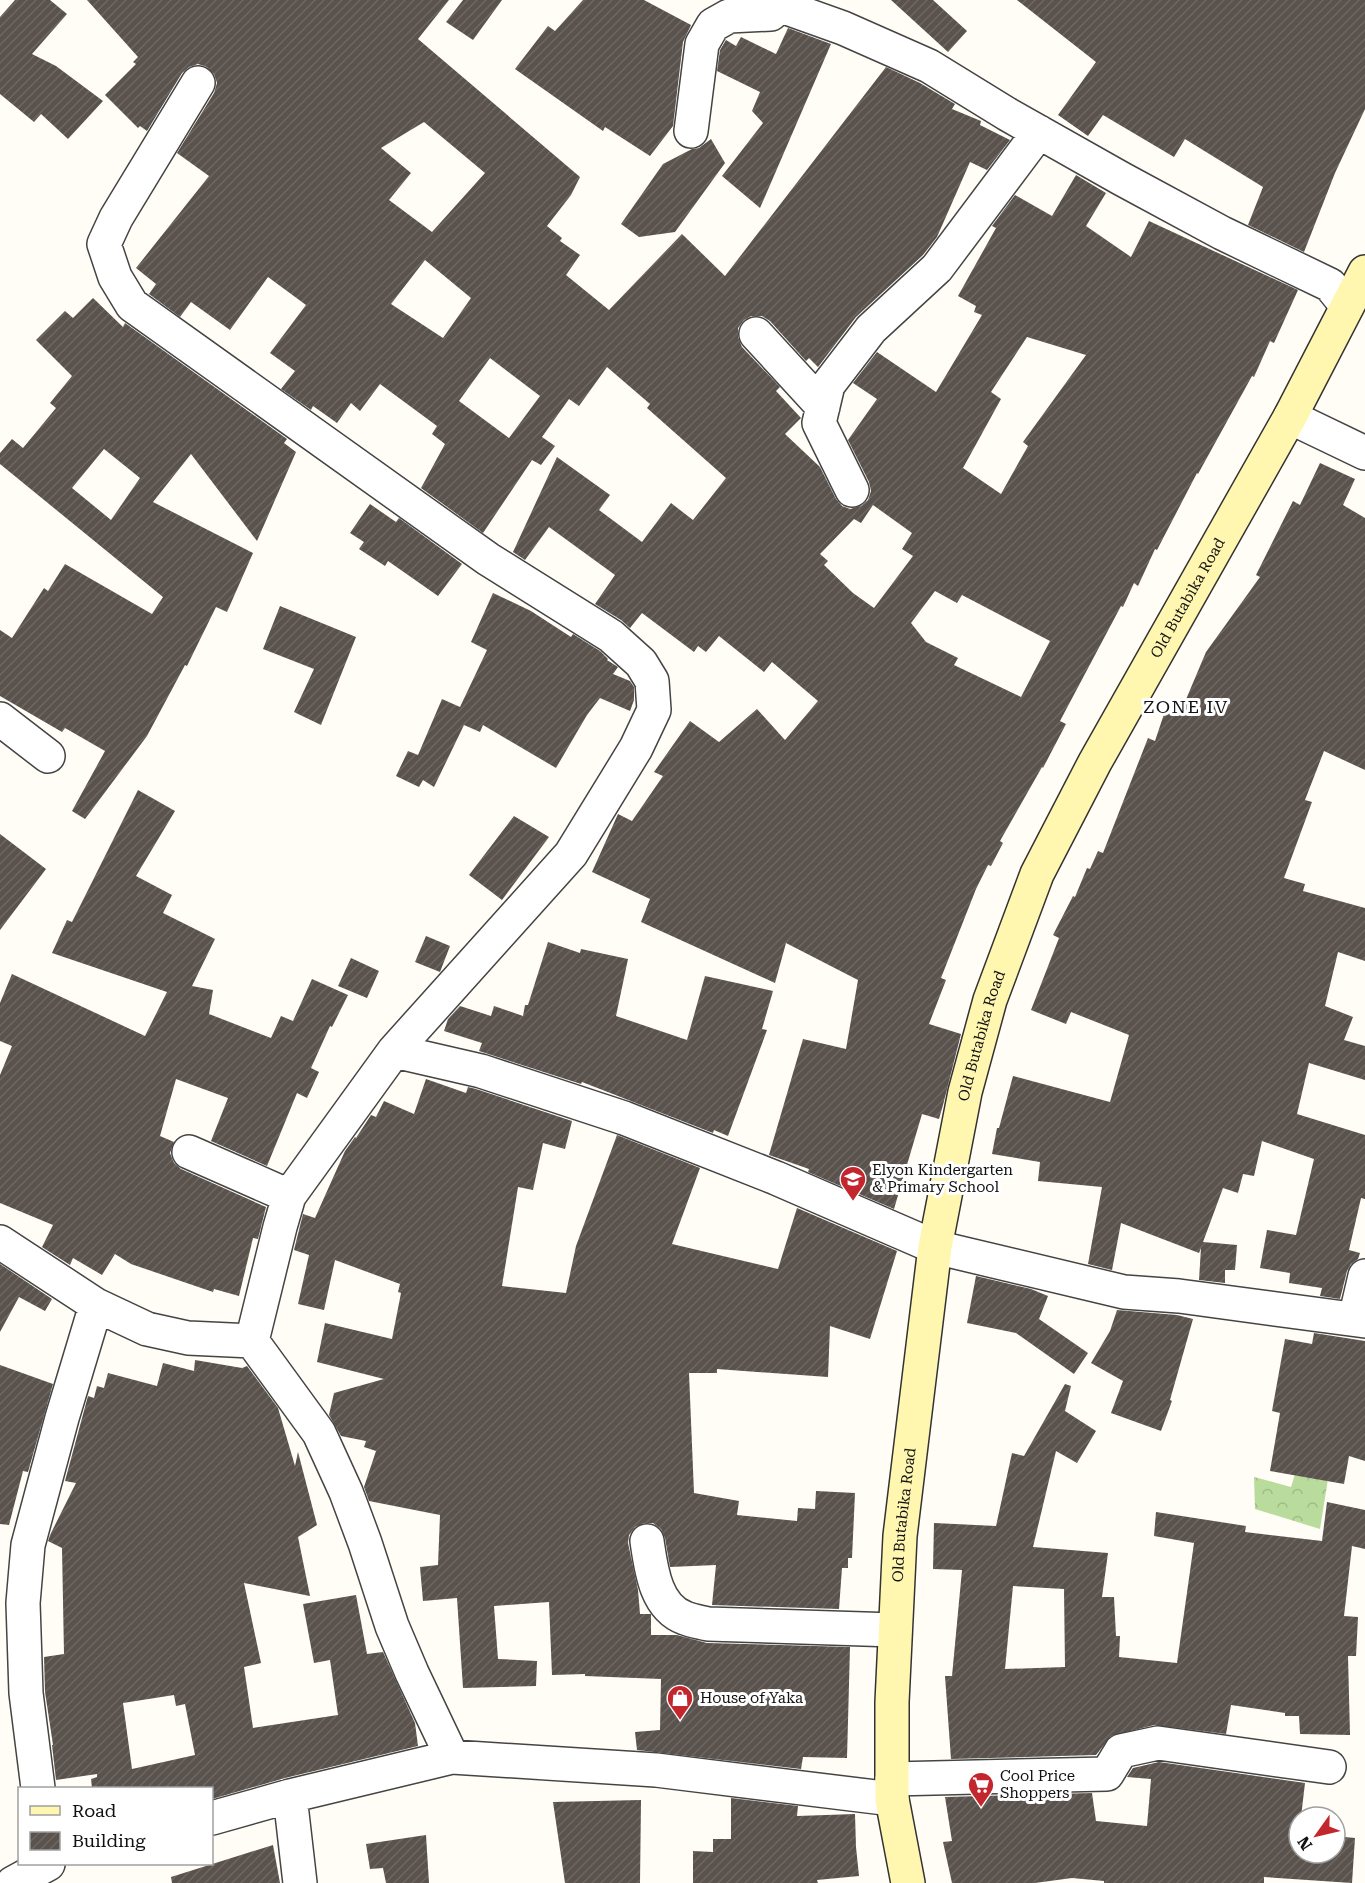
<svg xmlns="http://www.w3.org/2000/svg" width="1365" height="1883" viewBox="0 0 1365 1883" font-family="'Roboto Serif',serif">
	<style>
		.forest { fill: url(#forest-crowns) }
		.building { fill: url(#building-hatch); fill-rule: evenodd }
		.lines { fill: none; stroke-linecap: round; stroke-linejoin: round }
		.street-casing { stroke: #444; stroke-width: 36 }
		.secondary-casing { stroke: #333; stroke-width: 36 }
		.street { stroke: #fff; stroke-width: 33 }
		.secondary { stroke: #fff6b0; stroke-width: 33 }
		.labels { text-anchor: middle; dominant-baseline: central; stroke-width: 6; stroke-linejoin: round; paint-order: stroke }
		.street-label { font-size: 15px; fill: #111; stroke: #fff }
		.poi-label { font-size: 15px; fill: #111; stroke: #fff; text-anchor: start }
		.quarter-label { font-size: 18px; letter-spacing: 1.5px; fill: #111; stroke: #fff }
	</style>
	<defs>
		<pattern id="forest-crowns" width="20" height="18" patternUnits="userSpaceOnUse" patternTransform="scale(1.5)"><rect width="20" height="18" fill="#b9dc9c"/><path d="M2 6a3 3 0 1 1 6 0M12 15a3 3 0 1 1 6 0" fill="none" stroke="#9ebc85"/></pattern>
		<pattern id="building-hatch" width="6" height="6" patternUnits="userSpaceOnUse" patternTransform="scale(1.5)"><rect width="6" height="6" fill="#5a524d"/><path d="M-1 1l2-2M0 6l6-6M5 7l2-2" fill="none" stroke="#6d6662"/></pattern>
	</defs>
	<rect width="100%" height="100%" fill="#fffdf5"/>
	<path class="forest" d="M1296 1471 1328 1479 1320 1529 1255 1509 1254 1477 1291 1487Z"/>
	<path class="building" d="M15 0H50L67 14 32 54 56 66 103 101 68 139 41 114 34 122 0 94V17Z
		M87 0H449L418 39 580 177 571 195 547 226 562 238 560 241 580 255 566 275 609 310 682 234 725 276 886 67 920 83 955 104 952 109 981 121 980 125 1010 140 987 170 970 162 937 237 923 255 856 317 818 367 809 358 806 361 770 321 762 316H751L744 320 738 328V337L742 347 780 387 776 391 801 418 785 434 820 467 836 499 842 506 850 509 861 506 868 500 871 491 869 482 848 440 877 399 853 383 877 352 936 392 982 315 974 312 976 306 958 296 996 228 992 226 1015 195 1052 216 1076 175 1106 193 1086 226 1131 257 1149 221 1298 290 1274 343 1270 341 1254 377 1252 376 1198 474 1197 473 1157 550 1155 549 1138 586 1134 583 1123 607 1121 606 1060 721 1066 724 1043 768 1042 767 1000 841 1003 843 991 866 988 865 976 889 941 978 946 980 929 1024 961 1034 943 1105 939 1119 922 1114 894 1209 808 1172 809 1169 769 1155 803 1039 846 1049 858 980 786 943 775 983 641 922 650 899 592 872 618 814 632 821 663 776 654 772 690 721 719 742 757 709 785 740 818 701 772 662 764 672 719 636 706 652 698 646 694 652 642 613 630 628 621 620 595 604 615 575 549 527 525 560 513 552 557 457 610 495 599 510 642 542 671 503 693 520 726 478 647 408 650 404 607 367 579 406 569 399 542 437 555 446 541 465 532 460 483 533 421 488 445 444 432 434 437 426 380 384 360 411 351 403 337 423 313 406 311 410 281 389 295 371 270 353 306 305 268 277 230 330 191 302 180 317 149 294 156 284 136 268 209 176 177 153 214 93 217 83 214 74 207 67 198 64 189 67 182 73 147 131 140 126 138 128 105 95 136 64 133 62 138 57ZM424 122 485 173 432 232 389 200 411 173 381 148ZM425 260 471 298 443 338 391 304ZM1027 337 1086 355 1023 442 1028 446 1001 494 963 468 1001 399 991 392ZM490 358 540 396 509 438 459 401ZM873 505 912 533 902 549 913 556 874 608 853 593 824 565 828 561 820 554 854 519 861 523ZM935 591 957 603 962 595 1050 641 1021 697 954 665 958 658 926 642 911 623Z
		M463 0H502L473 40 446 22Z
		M583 0H644L691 25 683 42 673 126 650 156 605 127 603 131 515 69 548 26 555 31Z
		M891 0H933L967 31 948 52Z
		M1017 0H1365V109L1335 173 1304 252 1248 225 1263 187 1185 139 1174 157 1103 115 1088 136 1058 115 1096 62Z
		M788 28 831 44 760 208 722 176 763 123 752 111 760 92 717 71 720 50 726 40 736 46 741 37 776 54Z
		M711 139 725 163 675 232 639 237 621 224 663 164 692 149 699 148Z
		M93 298 123 327 125 323 287 439 284 443 296 452 257 541 191 454 153 502 253 553 227 612 216 607 187 666 185 665 147 736 85 819 72 811 105 751 65 728 62 732 0 696V630L12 638 44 588 48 591 65 564 152 614 163 597 0 464V453L12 439 23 448 56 408 50 403 72 376 36 340 65 311 73 318ZM104 449 140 478 111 520 72 488Z
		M1320 463 1355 479 1343 505 1365 518V770L1324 751 1305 800 1312 802 1284 878 1305 884 1303 891 1365 908V961L1338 952 1325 1006 1353 1017 1344 1040 1365 1046V1080L1309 1063 1297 1114 1365 1135V1199L1361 1198 1349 1250 1360 1253 1358 1259 1351 1264 1347 1271 1340 1299 1320 1296 1322 1288 1289 1283 1290 1273 1260 1268 1267 1230 1296 1235 1314 1159 1262 1141 1254 1176 1243 1174 1238 1193 1223 1188 1203 1242 1237 1245 1235 1270H1225V1283L1199 1280 1201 1248 1199 1253 1121 1223 1112 1270 1088 1264 1102 1187 1038 1181 1040 1162 992 1154 997 1128H999L1013 1076 1110 1102 1129 1035 1071 1012 1066 1024 1031 1010 1059 938 1053 935 1073 896 1075 897 1087 868 1090 869 1098 851 1103 853 1148 738 1155 741 1165 711 1179 716 1206 652 1260 577 1256 575 1293 501 1300 505Z
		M370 504 396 522 399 518 462 564 438 596 388 561 385 566 359 549 364 542 350 533Z
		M493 593 531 611 571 637 573 634 600 651 608 659 607 660 618 667 613 674 630 681 634 687V700L630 711 600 698 587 715 556 768 483 725 480 732 464 725 434 787 423 780 419 787 396 776 408 751 418 755 442 699 460 707 487 650 471 642Z
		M280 606 356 637 321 725 294 712 314 669 263 649Z
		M138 790 175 811 136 876 172 895 163 913 215 939 192 986 213 990 209 1014 271 1038 281 1016 293 1021 312 979 348 995 332 1027 330 1026 311 1068 319 1072 307 1098 297 1093 267 1166 211 1141 228 1098 176 1079 160 1136 174 1142 170 1153 174 1163 181 1169 266 1207 258 1239 253 1238 239 1296 214 1289 213 1292 131 1264 115 1254 102 1275 73 1258 70 1265 42 1247 53 1225 0 1203V1075L12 1046 0 1041V1003L12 974 145 1036 167 992 52 953 67 920 72 922Z
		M514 816 549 837 502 900 469 875Z
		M0 834 46 869 0 930Z
		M426 936 450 946 440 972 415 962Z
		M548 942 580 953 581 949 628 959 616 1016 687 1040 705 976 773 991 762 1029 767 1030 728 1136 714 1130 713 1133 582 1082 581 1084 479 1051 482 1043 444 1031 448 1019 460 1006 491 1016 494 1006 523 1016 525 1005H528Z
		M351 958 379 971 367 998 338 986Z
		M426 1079 466 1093 468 1087 476 1089 572 1121 565 1149 543 1143 533 1190 518 1187 502 1286 566 1293 576 1246 617 1135 700 1168 672 1244 778 1269 797 1208 897 1251 870 1339 830 1326 828 1377 717 1369V1373H689L694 1493 739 1501 737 1515 797 1521 798 1508 815 1509 816 1491 855 1493 852 1558H848V1568H842L839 1609 712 1605 716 1565 670 1567 665 1538 661 1529 653 1523H644L635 1527 629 1535 628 1543 638 1590 640 1614H651V1635H677L707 1643 850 1647 847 1758 803 1757 801 1769 637 1750 635 1732 660 1730 661 1679 585 1676V1674L552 1675 549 1602 494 1606 498 1659 537 1661 536 1686 463 1688 457 1598 423 1601 420 1567 438 1565 440 1515 369 1501 364 1487 376 1451 364 1447 366 1441 341 1436 329 1415 334 1393 384 1379 317 1362 325 1323 392 1339 401 1293 398 1292 400 1284 335 1260 324 1310 298 1304 309 1255 294 1250 303 1214 315 1218 345 1151 355 1137 356 1138 371 1115 376 1117 384 1101 414 1114Z
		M0 1264 52 1299 45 1311 19 1297 0 1332Z
		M976 1276 1031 1289 1048 1296 1039 1319 1088 1353 1074 1374 1016 1333 967 1323Z
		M1117 1310 1177 1315 1193 1319 1170 1400 1172 1401 1161 1431 1111 1413 1123 1381 1091 1363 1110 1331Z
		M1314 1333 1365 1341V1461L1349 1456 1344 1484 1270 1471 1280 1413 1272 1411 1285 1339 1312 1344Z
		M195 1360 242 1368 247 1366 278 1408 295 1466 298 1452 317 1525 298 1537 310 1596 244 1583 261 1663 244 1667 253 1728 338 1715 330 1660 314 1663 303 1604 356 1595 367 1654 383 1652 415 1723 418 1746 285 1778 212 1799V1788H92L91 1779 97 1777V1774L56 1780 52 1745H53L45 1692 44 1657 64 1654 62 1548 48 1541 51 1533 76 1483 65 1481 88 1396 94 1398 97 1386 104 1388 108 1373 157 1386 163 1363 194 1371ZM174 1695 176 1706 185 1704 195 1755 132 1769 123 1703Z
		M0 1365 53 1384 28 1472 23 1471 9 1525 0 1524Z
		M1065 1384 1071 1386 1065 1411 1096 1431 1077 1463 1056 1451 1033 1547 1108 1553 1102 1597H1114L1116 1636H1120L1119 1657 1177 1663 1194 1543 1154 1536 1156 1512 1246 1526 1245 1532 1322 1541 1327 1502 1365 1510V1549L1352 1546 1344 1616 1358 1617 1356 1656H1348L1350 1735 1300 1734 1299 1716H1285V1713L1231 1705 1226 1734 1154 1725 1111 1736 1096 1755 951 1759 945 1676H952L962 1570 933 1569 934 1523 996 1526 1012 1453 1024 1456ZM1013 1586 1064 1589 1065 1667 1005 1669Z
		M1159 1762 1305 1783 1301 1817H1299V1853H1335V1836L1355 1838 1352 1883 1264 1877V1883H1104V1881L1072 1878 1035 1883H952L943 1842 952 1841 945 1797 1092 1793 1096 1821 1147 1826 1151 1779 1127 1777 1133 1768Z
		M731 1798 798 1806 797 1816 855 1814 856 1847 859 1876 817 1880 818 1883H693V1851L713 1852V1839H731Z
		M641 1800 640 1883H565L553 1802Z
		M426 1835 429 1883H386L383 1868 370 1869 366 1844Z
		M273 1845 280 1883H172L171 1877Z"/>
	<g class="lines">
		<g class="street-casing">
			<path id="street" d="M743 0 773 3 843 28 929 66 1007 114 1122 179 1222 233 1330 285 1347 306
				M198 83 116 218 104 244 115 277 132 305 488 559 611 636 641 663 652 681 654 710 636 748 571 854 394 1051
				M691 131 702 44 713 25 729 16 771 14
				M756 334 823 407
				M1290 417 1365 453
				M852 490 819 423 828 385 871 329 937 268 1039 132
				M0 719 48 756
				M189 1152 289 1196
				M0 1242 96 1305 147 1329 188 1338 252 1341 319 1433 346 1492 365 1543 392 1626 412 1673 452 1757
				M1355 1319 1365 1276
				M252 1341 280 1227 289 1196 394 1051 481 1071 624 1118 776 1178 935 1247 1124 1292 1179 1296 1365 1321
				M647 1541C651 1568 655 1607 685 1618 692 1621 700 1622 708 1624L895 1630
				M892 1779 1107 1774 1121 1751 1158 1743 1329 1767
				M38 1788 26 1693 23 1603 28 1545 62 1418 96 1305
				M290 1796 300 1883
				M212 1818 290 1796 452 1757 656 1770 892 1799
				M13 1883 48 1864"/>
		</g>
		<g class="secondary-casing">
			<g id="secondary">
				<path id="s1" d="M908 1883 892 1799V1702L900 1536 935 1247 965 1092 990 1000 1037 874 1095 762 1290 417 1365 272"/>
			</g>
		</g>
		<use href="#street" class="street"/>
		<use href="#secondary" class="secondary"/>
	</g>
	<defs>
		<g id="school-pin" transform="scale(1.35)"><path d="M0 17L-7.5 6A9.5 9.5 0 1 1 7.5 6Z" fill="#c4262e" stroke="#fff"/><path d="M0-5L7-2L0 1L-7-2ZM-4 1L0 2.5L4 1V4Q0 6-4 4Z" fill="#fff"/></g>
		<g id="shop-pin" transform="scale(1.35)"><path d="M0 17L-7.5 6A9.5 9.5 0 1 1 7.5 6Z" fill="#c4262e" stroke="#fff"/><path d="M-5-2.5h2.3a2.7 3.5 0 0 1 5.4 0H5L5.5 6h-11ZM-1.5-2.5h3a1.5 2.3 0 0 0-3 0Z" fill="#fff"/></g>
		<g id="supermarket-pin" transform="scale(1.35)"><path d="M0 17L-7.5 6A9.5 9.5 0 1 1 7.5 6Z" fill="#c4262e" stroke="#fff"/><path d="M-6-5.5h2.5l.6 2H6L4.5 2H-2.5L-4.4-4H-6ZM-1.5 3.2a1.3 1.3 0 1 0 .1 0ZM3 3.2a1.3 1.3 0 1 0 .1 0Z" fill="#fff"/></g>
	</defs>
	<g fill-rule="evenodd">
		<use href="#school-pin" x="853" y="1179"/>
		<use href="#shop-pin" x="680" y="1698"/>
		<use href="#supermarket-pin" x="981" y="1785"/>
	</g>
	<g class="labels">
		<g class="street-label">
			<text stroke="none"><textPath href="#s1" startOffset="1342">Old Butabika Road</textPath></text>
			<text stroke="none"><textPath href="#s1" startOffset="856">Old Butabika Road</textPath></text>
			<text stroke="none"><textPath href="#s1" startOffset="370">Old Butabika Road</textPath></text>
		</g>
		<g class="poi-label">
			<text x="872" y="1170">Elyon Kindergarten<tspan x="872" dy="17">&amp; Primary School</tspan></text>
			<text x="700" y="1698">House of Yaka</text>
			<text x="1000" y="1776">Cool Price<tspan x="1000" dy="17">Shoppers</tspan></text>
		</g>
		<g class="quarter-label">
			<text x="1186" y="706">ZONE IV</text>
		</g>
	</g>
	<rect x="18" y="1787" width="195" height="78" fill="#ffffff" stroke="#a0a0a0" stroke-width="1.5"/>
	<rect x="30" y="1806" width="30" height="9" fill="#fff6b0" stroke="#a0a0a0" stroke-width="1.5"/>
	<text x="72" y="1817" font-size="18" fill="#111111">Road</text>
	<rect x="30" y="1832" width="30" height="18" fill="url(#building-hatch)" stroke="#a0a0a0" stroke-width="1.5"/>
	<text x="72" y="1847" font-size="18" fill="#111111">Building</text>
	<g transform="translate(1317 1835) rotate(236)"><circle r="28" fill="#ffffff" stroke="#a0a0a0" stroke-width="1.5"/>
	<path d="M0-4.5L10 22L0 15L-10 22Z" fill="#c4262e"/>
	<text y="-9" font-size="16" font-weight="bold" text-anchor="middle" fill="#111111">N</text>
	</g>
</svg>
